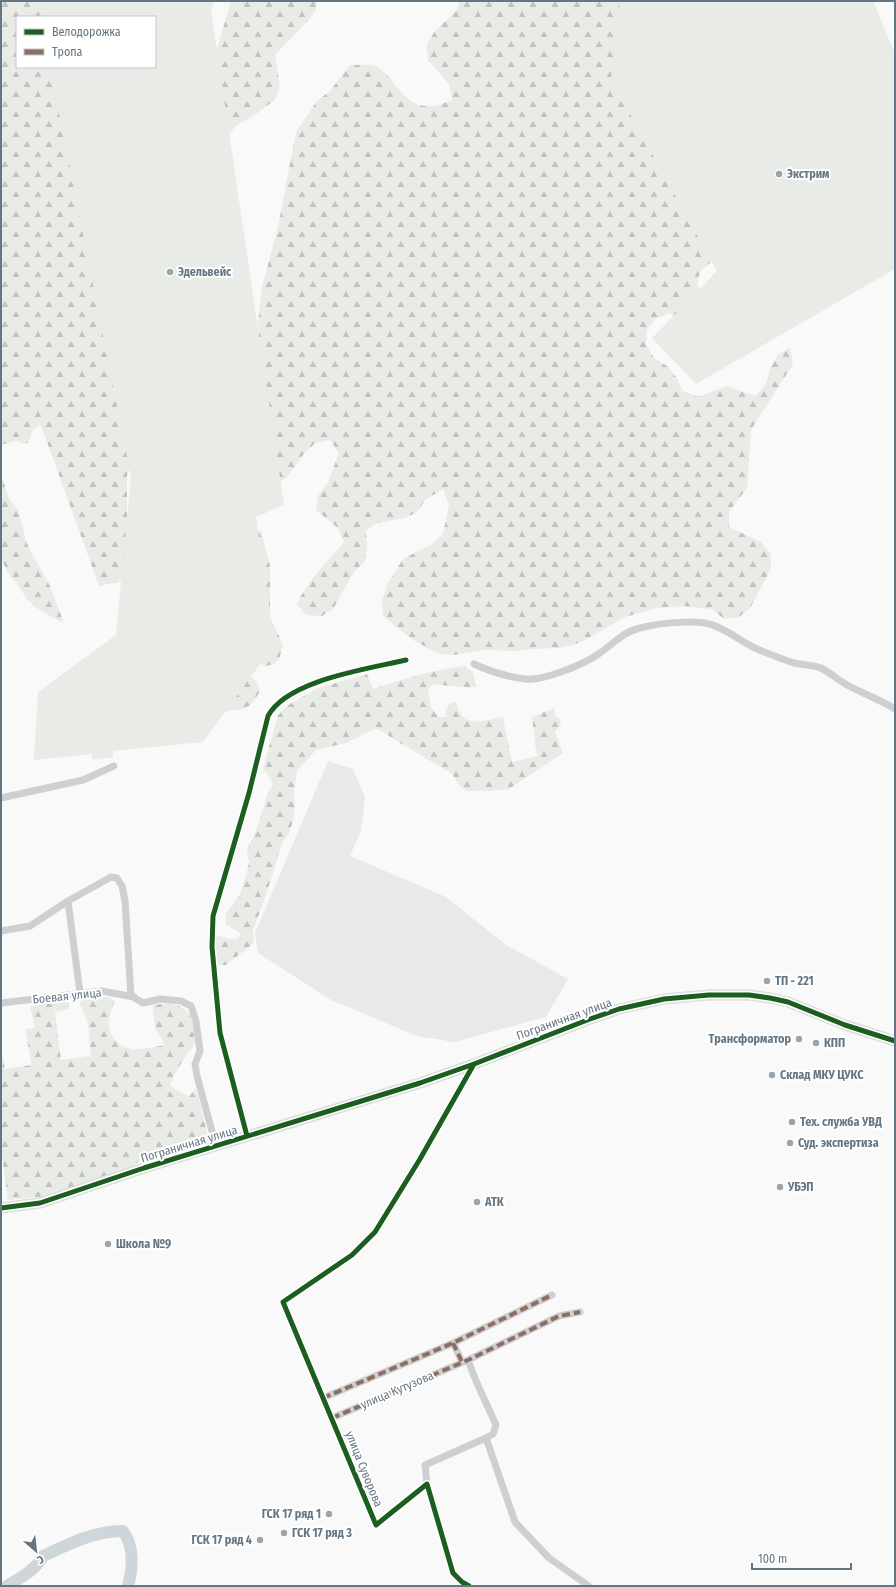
<svg xmlns="http://www.w3.org/2000/svg" width="896" height="1587" viewBox="0 0 896 1587" font-family="'Fira Sans Condensed',sans-serif">
	<style>
		.built { fill: #e8e9e9 }
		.forest { fill: url(#forest-firs) }
		.park { fill: #e8ebe6 }
		.lines { fill: none; stroke-linecap: round; stroke-linejoin: round }
		.river { stroke: #ced6d9; stroke-width: 12 }
		.secondary-casing { stroke: #d5d6d7; stroke-width: 11 }
		.street { stroke: #cecfd0; stroke-width: 7 }
		.secondary { stroke: #e1e2e2; stroke-width: 10 }
		.quiet { stroke: #8d6e63; stroke-width: 4; stroke-dasharray: 8 4; stroke-linecap: butt }
		.cycleway-casing { stroke: #fff; stroke-width: 8 }
		.cycleway { stroke: #1b5e20; stroke-width: 5 }
		.poi-dot { fill: #99a4ac; stroke: #fff; stroke-width: 1.5 }
		.labels { text-anchor: middle; dominant-baseline: central; stroke-width: 4; stroke-linejoin: round; paint-order: stroke }
		.poi-label { font-size: 12px; font-weight: bold; fill: #657683; stroke: #fff; text-anchor: start }
		.street-label { font-size: 12px; fill: #657683; stroke: #fff }
	</style>
	<defs>
		<pattern id="forest-firs" width="22" height="20" patternUnits="userSpaceOnUse"><rect width="22" height="20" fill="#e8ebe6"/><path d="M5 1l3.5 6h-7zM16 11l3.5 6h-7z" fill="#c0c3c0"/></pattern>
	</defs>
	<rect width="100%" height="100%" fill="#f9f9f9"/>
	<path class="built" d="M328 761 353 769 365 797 361 831 350 856 446 897 506 945 568 979 546 1017 454 1042 417 1036 331 1000 258 953 255 933Z"/>
	<path class="forest" d="M1 1H62L64 17H17V67H71L131 466 127 475V580L99 586 41 425C29 430 33 432 29 442L24 444 16 441 1 445Z
		M231 1H316V10L308 21 275 55 280 87 275 100 250 118 237 125 226 137 215 56Z
		M459 1H635L723 252 700 271 697 285 706 296 682 320 669 313 655 319 647 330 646 345 654 358 667 366 676 377 683 391 698 397 727 386 755 396 766 384 770 369 777 356 790 347 793 364 751 430 747 488 729 512V527L761 542 771 554V569L750 608 739 617 724 619 712 609 683 606 668 607 654 609 625 617 587 639 573 645 559 648 532 649 517 651 484 650 454 655 439 654 413 640 383 616 382 601 387 585 403 559 432 544 443 534 449 505 443 489 425 500 417 512 405 518 377 523 366 531 367 545 365 561 354 572 333 609 322 616 306 615 297 604C308 580 327 562 344 542L338 528 316 510 318 496 328 482 339 453 330 440 315 443 302 456 294 468 285 479 270 483 267 453 258 323 262 287 278 227 296 132 317 101 330 91 350 65C357 65 368 64 375 66 384 70 390 78 395 85 411 107 427 112 452 100L449 84 428 60 427 44 435 31 457 10Z
		M1 474 9 499 18 510 27 544 50 586 62 618 63 621 61 622 35 607 26 598 17 583 9 574 1 559Z
		M261 531 270 566V617L283 645 279 659 274 664 266 666 252 661 249 673 258 684 260 691C249 711 246 708 225 712L254 534Z
		M464 666 473 672 476 687H460L433 684 428 689 431 708 439 717H446L445 711 450 703 456 702C462 730 482 721 503 717L512 762 537 756 532 717 554 708 556 717 561 719 560 726 555 732 563 753 509 789 485 791H466L459 785 452 774 392 738 382 731 374 729 346 743 316 750 297 771 294 794 295 808 293 821 289 834 282 843 266 895 253 930 254 943 226 965H219L216 961 215 937 220 936 229 939 238 938 241 934 226 924V914L240 894 246 876 249 863 247 850 256 831 268 792 273 785 270 778 263 769 278 715 288 705 318 688 367 674 373 689C403 679 432 670 464 666Z
		M95 997H109L115 1001C112 1007 109 1015 109 1022 108 1037 121 1050 136 1049 146 1049 155 1047 164 1045 163 1039 159 1037 157 1031 153 1023 154 1013 153 1005 174 1001 192 1005 194 1030 194 1034 195 1039 195 1043 194 1046 190 1050 188 1053 181 1063 173 1075 170 1086L189 1097 196 1088 209 1140 145 1157 128 1169 39 1197 8 1200 1 1148V1048L5 1069 32 1065 25 1029 35 1028 30 1006 68 1001 69 1009 55 1012 61 1060 91 1056 88 1023 79 1001Z"/>
	<path class="park" d="M37 1H214L211 10 284 505 256 517 275 644 203 742 113 751V758L92 759V754L34 760 38 692 116 635 131 477 50 67H155V17H41Z
		M620 1H873L895 54V269L696 384 652 338 717 271 611 79Z"/>
	<g class="lines">
		<path class="river" d="M7 1586C20 1578 36 1570 43 1556 69 1544 94 1531 123 1531 135 1547 133 1567 128 1586"/>
		<g class="secondary-casing">
			<path id="secondary" d="M1 1208 40 1203 144 1168 420 1083 474 1064 590 1019 619 1009 664 999 709 995H749L770 998 788 1002 845 1025 895 1041"/>
		</g>
		<path class="street" d="M474 664C489 671 509 677 526 679 543 681 582 665 597 655 618 641 621 631 649 626 663 623 695 620 709 624 726 628 741 642 757 649 769 654 781 659 794 663 803 665 813 665 821 668 831 673 839 681 849 686 864 694 881 700 895 709
			M1 798 83 780 114 766
			M68 901 80 993
			M1 931 30 926 68 901 111 877 117 878 122 886 125 901 131 996 143 1003 160 999 181 1001 191 1006 196 1021 200 1051 195 1064 197 1076 216 1146
			M1 1003 102 991 134 997
			M247 1136 220 1033 212 947 213 916 249 793 268 716C287 680 368 669 406 660
			M453 1343 462 1362
			M323 1398 453 1343 552 1295
			M332 1418 468 1360 559 1316 580 1312
			M486 1438 515 1522 549 1558 589 1586
			M427 1484 425 1465 486 1438 493 1434 496 1425 476 1381 468 1360
			M469 1586 462 1582 453 1573 427 1484 376 1525 283 1302 352 1255 375 1232 420 1159 474 1064"/>
		<use href="#secondary" class="secondary"/>
		<path class="quiet" d="M453 1343 462 1362
			M323 1398 453 1343 552 1295
			M332 1418 468 1360 559 1316 580 1312"/>
		<g class="cycleway-casing">
			<path id="cycleway" d="M247 1136 220 1033 212 947 213 916 249 793 268 716C287 680 368 669 406 660
				M1 1208 40 1203 144 1168 420 1083 474 1064 590 1019 619 1009 664 999 709 995H749L770 998 788 1002 845 1025 895 1041
				M469 1586 462 1582 453 1573 427 1484 376 1525 283 1302 352 1255 375 1232 420 1159 474 1064"/>
		</g>
		<use href="#cycleway" class="cycleway"/>
	</g>
	<g class="poi-dot">
		<circle cx="779" cy="174" r="4"/>
		<circle cx="170" cy="272" r="4"/>
		<circle cx="767" cy="981" r="4"/>
		<circle cx="799" cy="1039" r="4"/>
		<circle cx="816" cy="1043" r="4"/>
		<circle cx="772" cy="1075" r="4"/>
		<circle cx="792" cy="1122" r="4"/>
		<circle cx="790" cy="1143" r="4"/>
		<circle cx="780" cy="1187" r="4"/>
		<circle cx="477" cy="1202" r="4"/>
		<circle cx="108" cy="1244" r="4"/>
		<circle cx="329" cy="1514" r="4"/>
		<circle cx="284" cy="1533" r="4"/>
		<circle cx="260" cy="1540" r="4"/>
	</g>
	<g class="labels">
		<g class="poi-label">
			<text x="787" y="174">Экстрим</text>
			<text x="178" y="272">Эдельвейс</text>
			<text x="775" y="981">ТП - 221</text>
			<text x="791" y="1039" text-anchor="end">Трансформатор</text>
			<text x="824" y="1043">КПП</text>
			<text x="780" y="1075">Склад МКУ ЦУКС</text>
			<text x="800" y="1122">Тех. служба УВД</text>
			<text x="798" y="1143">Суд. экспертиза</text>
			<text x="788" y="1187">УБЭП</text>
			<text x="485" y="1202">АТК</text>
			<text x="116" y="1244">Школа №9</text>
			<text x="321" y="1514" text-anchor="end">ГСК 17 ряд 1</text>
			<text x="292" y="1533">ГСК 17 ряд 3</text>
			<text x="252" y="1540" text-anchor="end">ГСК 17 ряд 4</text>
		</g>
		<g class="street-label">
			<text transform="translate(67 996) rotate(-6)">Боевая улица</text>
			<text transform="translate(564 1019) rotate(-20)">Пограничная улица</text>
			<text transform="translate(189 1144) rotate(-17)">Пограничная улица</text>
			<text transform="translate(397 1390) rotate(-23)">улица Кутузова</text>
			<text transform="translate(364 1469) rotate(68)">улица Суворова</text>
		</g>
	</g>
	<rect width="896" height="1587" fill="none" stroke="#657683" stroke-width="4"/>
	<rect x="16" y="16" width="140" height="52" fill="#ffffff" stroke="#c1c8cd"/>
	<rect x="24" y="29" width="20" height="6" fill="#1b5e20" stroke="#c1c8cd"/>
	<text x="52" y="36" font-size="12" fill="#657683">Велодорожка</text>
	<rect x="24" y="49" width="20" height="6" fill="#8d6e63" stroke="#c1c8cd"/>
	<text x="52" y="56" font-size="12" fill="#657683">Тропа</text>
	<g transform="translate(36 1551) rotate(152)" stroke="#ffffff" stroke-width="3" paint-order="stroke">
	<path d="M0-3L7 15L0 10L-7 15Z" fill="#657683"/>
	<text y="-6" font-size="11" font-weight="bold" text-anchor="middle" fill="#657683">С</text>
	</g>
	<path d="M752 1563v6h99v-6" fill="none" stroke="#657683" stroke-width="2"/>
	<text x="758" y="1563" font-size="12" fill="#657683" stroke="#ffffff" stroke-width="3" paint-order="stroke">100 m</text>
</svg>
